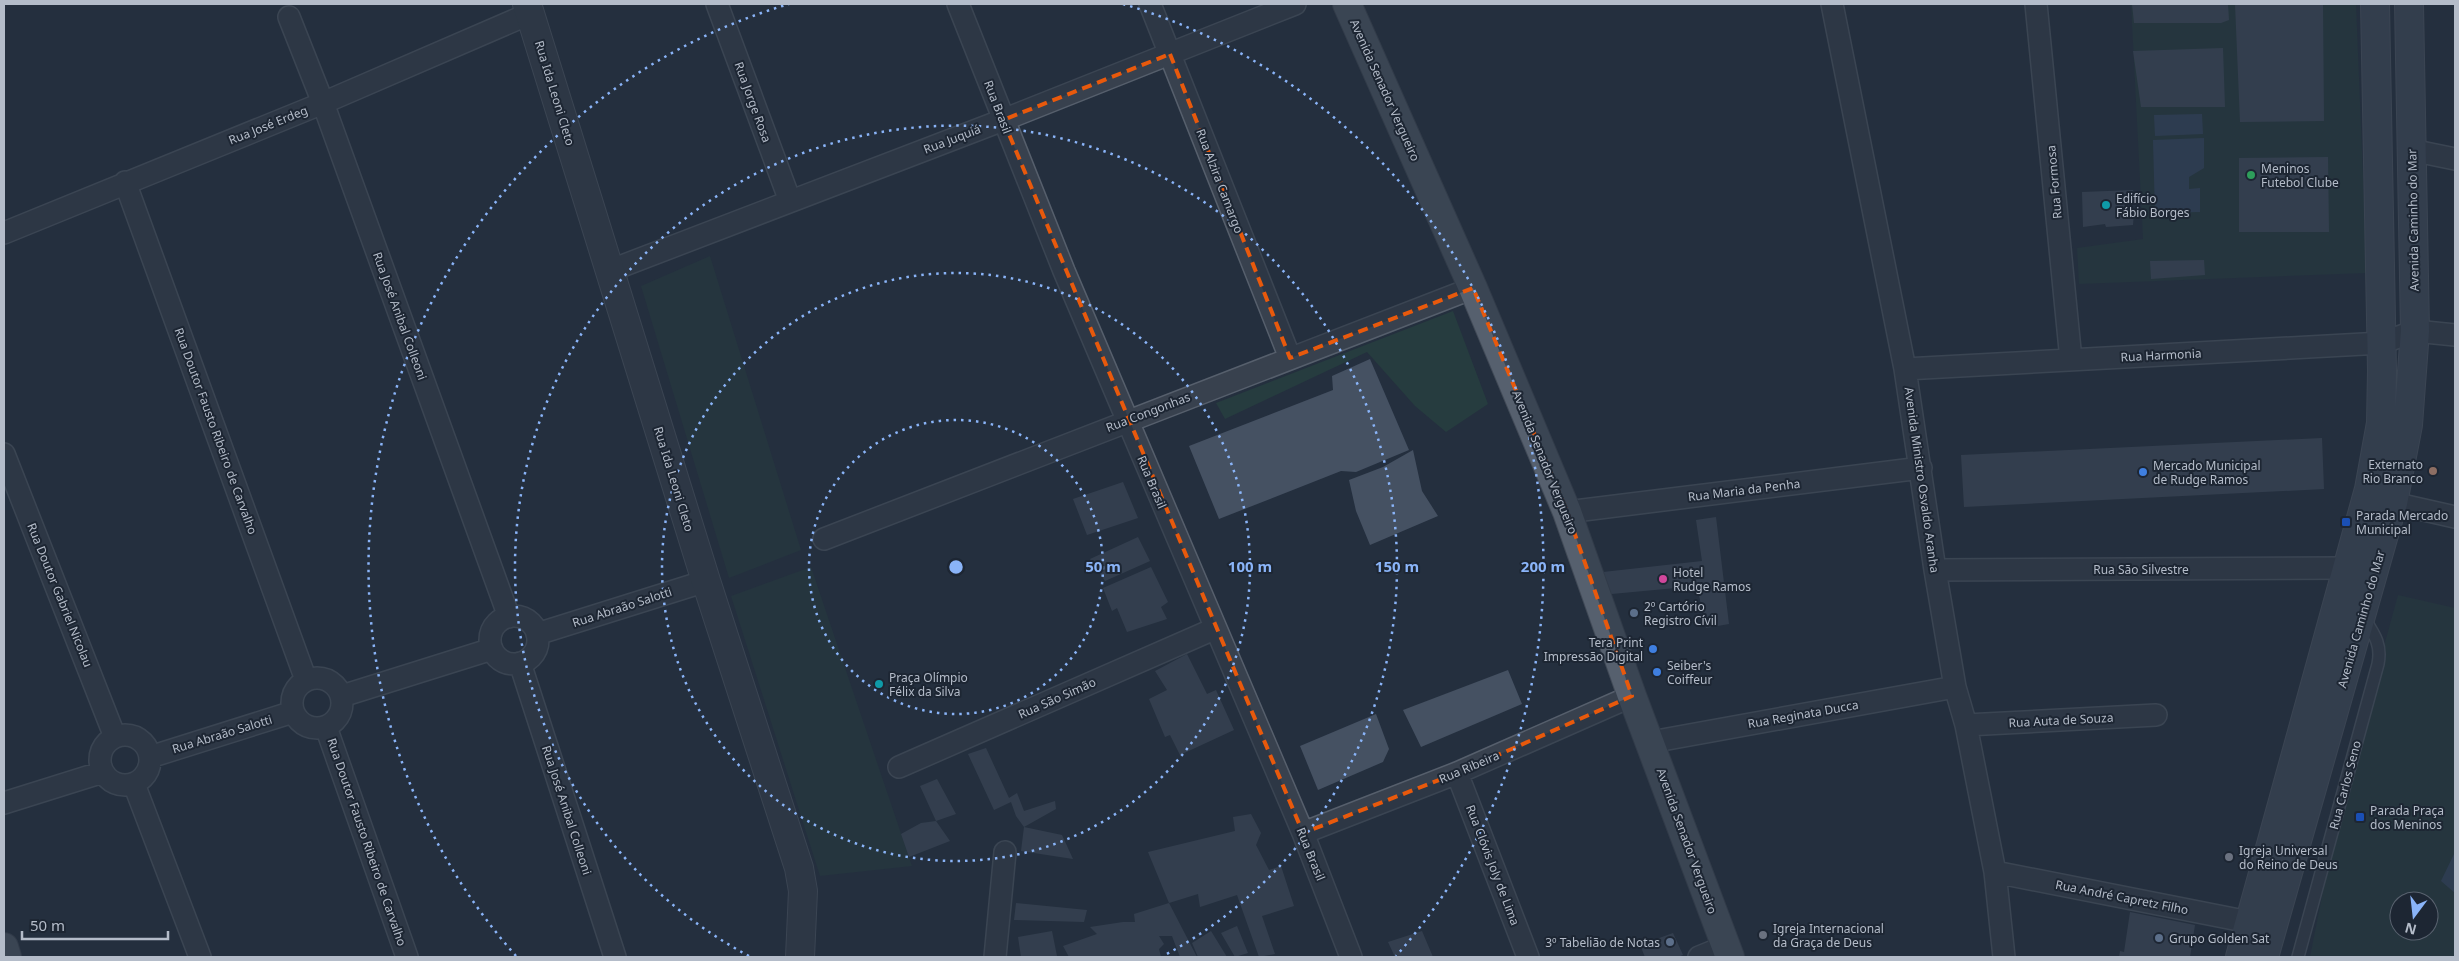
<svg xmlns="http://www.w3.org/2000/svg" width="2459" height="961" viewBox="0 0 2459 961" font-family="'Noto Sans',sans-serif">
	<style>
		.green { fill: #263c3f; fill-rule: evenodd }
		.water { fill: #394c67 }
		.building { fill: #455162 }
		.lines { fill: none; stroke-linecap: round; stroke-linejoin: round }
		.service-casing { stroke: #565f6c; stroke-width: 14 }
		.minor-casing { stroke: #565f6c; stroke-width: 24 }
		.tertiary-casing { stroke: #565f6c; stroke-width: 30 }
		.secondary-casing { stroke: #565f6c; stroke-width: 30 }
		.primary-casing { stroke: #414a57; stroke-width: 30 }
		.service { stroke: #38414e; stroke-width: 11 }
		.minor { stroke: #38414e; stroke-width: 21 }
		.tertiary { stroke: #38414e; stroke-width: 28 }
		.secondary { stroke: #465061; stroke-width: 28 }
		.primary { stroke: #56606e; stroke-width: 28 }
		.marked { fill: none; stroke: #e8590c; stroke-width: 4; stroke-dasharray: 10 6; stroke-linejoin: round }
		.ring { fill: none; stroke: #8ab4f8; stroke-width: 2.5; stroke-dasharray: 2.5 5 }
		.leisure-dot { fill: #2e9e5b; stroke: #1d2633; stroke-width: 2 }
		.culture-dot { fill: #0f9aa8; stroke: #1d2633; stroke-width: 2 }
		.education-dot { fill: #8d6e63; stroke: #1d2633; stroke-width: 2 }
		.shop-dot { fill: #3f7fe0; stroke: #1d2633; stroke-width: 2 }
		.transit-dot { fill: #1a4fb4; stroke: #1d2633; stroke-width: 2 }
		.hotel-dot { fill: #d1479c; stroke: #1d2633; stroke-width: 2 }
		.service-dot { fill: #5c6f8a; stroke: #1d2633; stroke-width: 2 }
		.worship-dot { fill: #6b7280; stroke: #1d2633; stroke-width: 2 }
		.labels { text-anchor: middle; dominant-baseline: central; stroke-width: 4; stroke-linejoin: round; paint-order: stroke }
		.street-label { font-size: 12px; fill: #b4bcc9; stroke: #1d2633 }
		.poi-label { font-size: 12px; fill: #b4bcc9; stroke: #1d2633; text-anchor: start }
		.centre { fill: #8ab4f8; stroke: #1d2633; stroke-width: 2.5 }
		.ring-label { font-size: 15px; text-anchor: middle; font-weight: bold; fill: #8ab4f8; stroke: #1d2633; stroke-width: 4; stroke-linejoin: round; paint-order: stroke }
	</style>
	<rect width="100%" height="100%" fill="#242f3e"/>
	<path class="green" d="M2131 4H2356L2367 273 2079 284 2077 248 2143 239Z
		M710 256 801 550 729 578 641 286Z
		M1453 311 1488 404 1446 432 1415 406 1367 352 1225 419 1216 403Z
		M811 567 912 866 820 876 731 596Z
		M2398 595 2455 608V957H2310L2339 810ZM2399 901H2429V931H2399Z"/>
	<path class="water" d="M2202 114 2203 134 2155 136 2154 115Z
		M2204 138V168L2189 177V189L2200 188V212L2155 213 2153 140Z
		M2455 852V893L2441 881Z"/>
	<path class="building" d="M2132 4H2228L2229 20 2221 23H2134Z
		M2235 4H2323L2324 121 2240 122Z
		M2223 48 2225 107H2141L2133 51Z
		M2328 157 2329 232H2239V158Z
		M2133 190 2134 197 2130 198V212H2134L2133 225 2106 227 2105 224 2083 227 2082 192Z
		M2204 260 2205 275 2151 279 2150 261Z
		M1370 359 1409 450 1356 472 1341 471 1219 519 1189 446 1333 390 1332 376Z
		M2322 438 2324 489 1964 507 1961 455Z
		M1413 450 1422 491 1438 516 1370 545 1356 511 1349 480 1383 467Z
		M1123 482 1138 518 1087 535 1073 499Z
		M1716 517 1729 624 1706 628 1697 586 1601 595 1603 572 1702 561 1696 520Z
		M1138 537 1150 561 1105 581 1090 559Z
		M1151 567 1168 602 1161 607 1167 619 1127 632 1117 608 1112 611 1103 588Z
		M1187 654 1207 694 1216 690 1234 730 1180 755 1170 735 1165 737 1149 699 1167 690 1155 671Z
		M1508 670 1522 704 1421 747 1403 710Z
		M1376 714 1389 749 1383 762 1318 790 1300 746Z
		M986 748 1009 798 1017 793 1024 811 1055 801 1056 809 1024 827 1062 835 1073 859 1021 851 1024 827 1016 816 1011 802 994 810 968 754Z
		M937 779 956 814 936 821 950 841 909 857 901 834 921 823 936 821 920 786Z
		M1251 814 1261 833 1256 845 1269 870 1281 866 1294 906 1262 916 1275 954 1259 957 1237 895 1200 907 1198 894 1169 903 1197 957H1180L1172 936H1159L1164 944 1159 949 1161 957H1069L1063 946 1097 934 1090 927 1123 922H1135L1134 914 1169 903 1148 852 1235 831 1233 817Z
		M1016 903 1087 910 1084 922 1014 920Z
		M2130 912 2195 925 2190 957H2119L2120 951 2124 952Z
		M1237 926 1248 953 1235 957 1221 933Z
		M1052 931 1057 956 1021 957 1018 937Z
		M1211 931 1227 957H1198L1192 943Z
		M1422 931 1433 957H1395L1388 942Z
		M1673 933 1683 955 1678 957H1645L1640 945Z"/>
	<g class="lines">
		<g class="service-casing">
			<path id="service" d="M2298 957 2378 664C2382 644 2374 634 2363 617"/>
		</g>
		<g class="minor-casing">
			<path id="minor" d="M717 4 790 201
				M958 4 1064 271 1303 833 1351 957
				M1150 4 1290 358
				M1832 4 1905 369 1935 570 1955 687 1966 725 1995 872 2004 957
				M2036 4 2071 360
				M289 17 323 103 509 617
				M2411 150 2455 159
				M125 182 306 680
				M4 233 323 103 531 13
				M609 271 1003 120 1295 4
				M1905 369 2382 343 2415 331 2455 335
				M4 454 115 737
				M2393 503 2455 517
				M1567 512 1921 468
				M824 539 1473 288
				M1935 570 2347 568
				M490 640a24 24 0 1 1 48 0a24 24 0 1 1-48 0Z
				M537 634 706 581
				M520 663 615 957
				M292 703a25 25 0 1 1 50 0a25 25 0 1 1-50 0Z
				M342 696 492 649
				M1966 725 2156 715
				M326 727 407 957
				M100 760a25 25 0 1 1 50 0a25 25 0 1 1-50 0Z
				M1651 742 1955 687
				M150 757 293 712
				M899 767 1214 629
				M1457 773 1528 957
				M134 784 200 957
				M4 803 103 772
				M1303 833 1457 773 1632 696
				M1995 872 2249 922
				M995 957 1005 852
				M1699 957 1726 946"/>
		</g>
		<g class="tertiary-casing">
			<path id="tertiary" d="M527 4 706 581 799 868 803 891 800 957"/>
		</g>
		<g class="secondary-casing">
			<path id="secondary" d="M2240 957 2369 489 2381 423 2382 371 2375 4
				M2264 957 2393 503 2408 425 2415 331 2409 4"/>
		</g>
		<g class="primary-casing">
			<path id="primary" d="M1347 4 1473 288 1567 512 1632 696 1730 957
				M4 947 7 957"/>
		</g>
		<use href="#service" class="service"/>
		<use href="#minor" class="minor"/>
		<use href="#tertiary" class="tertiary"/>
		<use href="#secondary" class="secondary"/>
		<use href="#primary" class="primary"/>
	</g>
	<path d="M0 0H2459V961H0ZM1170 54 1290 358 1473 288 1567 512 1632 696 1457 773 1303 833 1003 120Z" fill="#242f3e" fill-opacity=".55" fill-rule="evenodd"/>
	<path class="marked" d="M1170 54 1290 358 1473 288 1567 512 1632 696 1457 773 1303 833 1003 120Z"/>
	<g class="ring">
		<circle cx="956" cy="567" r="147"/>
		<circle cx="956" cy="567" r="294"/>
		<path d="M749 956A441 441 0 1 1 1163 956"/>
		<path d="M516 956A587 587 0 0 1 789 4M1123 4A587 587 0 0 1 1396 956"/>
	</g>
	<circle class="leisure-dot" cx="2251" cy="175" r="5"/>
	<g class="culture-dot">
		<circle cx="2106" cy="205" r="5"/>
		<circle cx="879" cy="684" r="5"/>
	</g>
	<circle class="education-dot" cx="2433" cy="471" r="5"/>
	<g class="shop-dot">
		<circle cx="2143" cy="472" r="5"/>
		<circle cx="1653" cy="649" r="5"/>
		<circle cx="1657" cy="672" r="5"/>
	</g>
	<g class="transit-dot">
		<rect x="2341" y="517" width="10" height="10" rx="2.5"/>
		<rect x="2355" y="812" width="10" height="10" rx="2.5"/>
	</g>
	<circle class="hotel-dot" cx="1663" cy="579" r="5"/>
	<g class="service-dot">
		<circle cx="1634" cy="613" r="5"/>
		<circle cx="2159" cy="938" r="5"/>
		<circle cx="1670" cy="942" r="5"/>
	</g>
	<g class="worship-dot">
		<circle cx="2229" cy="857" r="5"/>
		<circle cx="1763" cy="935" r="5"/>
	</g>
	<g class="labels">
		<g class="street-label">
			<text transform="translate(1385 90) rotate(66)">Avenida Senador Vergueiro</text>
			<text transform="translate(555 93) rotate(73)">Rua Ida Leoni Cleto</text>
			<text transform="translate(753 102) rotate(70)">Rua Jorge Rosa</text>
			<text transform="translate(998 107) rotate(69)">Rua Brasil</text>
			<text transform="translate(268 125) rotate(-22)">Rua José Erdeg</text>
			<text transform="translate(952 139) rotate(-21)">Rua Juquiá</text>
			<text transform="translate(1220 181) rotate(69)">Rua Alzira Camargo</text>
			<text transform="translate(2054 182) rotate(-95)">Rua Formosa</text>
			<text transform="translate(2413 220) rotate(-91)">Avenida Caminho do Mar</text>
			<text transform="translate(400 316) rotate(70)">Rua José Anibal Colleoni</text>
			<text transform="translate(2161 355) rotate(-3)">Rua Harmonia</text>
			<text transform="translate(1148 412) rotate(-21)">Rua Congonhas</text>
			<text transform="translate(216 431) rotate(70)">Rua Doutor Fausto Ribeiro de Carvalho</text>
			<text transform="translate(1545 462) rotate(68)">Avenida Senador Vergueiro</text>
			<text transform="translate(674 479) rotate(73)">Rua Ida Leoni Cleto</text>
			<text transform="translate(1922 480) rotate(82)">Avenida Ministro Osvaldo Aranha</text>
			<text transform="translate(1152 482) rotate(67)">Rua Brasil</text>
			<text transform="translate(1744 490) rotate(-7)">Rua Maria da Penha</text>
			<text x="2141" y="569">Rua São Silvestre</text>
			<text transform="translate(60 595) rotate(68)">Rua Doutor Gabriel Nicolau</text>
			<text transform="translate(622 607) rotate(-18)">Rua Abraão Salotti</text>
			<text transform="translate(2361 619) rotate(-74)">Avenida Caminho do Mar</text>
			<text transform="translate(1057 698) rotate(-24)">Rua São Simão</text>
			<text transform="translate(1803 714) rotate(-10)">Rua Reginata Ducca</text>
			<text transform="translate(2061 720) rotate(-3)">Rua Auta de Souza</text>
			<text transform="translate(222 734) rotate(-17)">Rua Abraão Salotti</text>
			<text transform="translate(1469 767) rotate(-23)">Rua Ribeira</text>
			<text transform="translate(2345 785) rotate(-75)">Rua Carlos Seno</text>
			<text transform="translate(567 810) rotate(72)">Rua José Anibal Colleoni</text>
			<text transform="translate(1687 841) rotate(70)">Avenida Senador Vergueiro</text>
			<text transform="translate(367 842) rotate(71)">Rua Doutor Fausto Ribeiro de Carvalho</text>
			<text transform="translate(1311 854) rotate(68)">Rua Brasil</text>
			<text transform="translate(1493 865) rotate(69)">Rua Clóvis Joly de Lima</text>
			<text transform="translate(2122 897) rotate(11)">Rua André Capretz Filho</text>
		</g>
		<g class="poi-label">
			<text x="2261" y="168">Meninos<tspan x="2261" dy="14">Futebol Clube</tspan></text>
			<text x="2116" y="198">Edifício<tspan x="2116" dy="14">Fábio Borges</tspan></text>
			<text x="2423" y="464" text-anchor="end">Externato<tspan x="2423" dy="14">Rio Branco</tspan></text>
			<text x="2153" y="465">Mercado Municipal<tspan x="2153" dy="14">de Rudge Ramos</tspan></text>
			<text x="2356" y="515">Parada Mercado<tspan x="2356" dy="14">Municipal</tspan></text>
			<text x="1673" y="572">Hotel<tspan x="1673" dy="14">Rudge Ramos</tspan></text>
			<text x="1644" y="606">2º Cartório<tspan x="1644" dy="14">Registro Cívil</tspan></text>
			<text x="1643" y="642" text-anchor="end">Tera Print<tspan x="1643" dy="14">Impressão Digital</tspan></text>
			<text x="1667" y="665">Seiber's<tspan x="1667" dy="14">Coiffeur</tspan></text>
			<text x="889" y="677">Praça Olímpio<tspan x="889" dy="14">Félix da Silva</tspan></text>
			<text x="2370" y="810">Parada Praça<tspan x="2370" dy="14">dos Meninos</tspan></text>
			<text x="2239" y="850">Igreja Universal<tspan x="2239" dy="14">do Reino de Deus</tspan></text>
			<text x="1773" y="928">Igreja Internacional<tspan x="1773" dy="14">da Graça de Deus</tspan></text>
			<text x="2169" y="938">Grupo Golden Sat</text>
			<text x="1660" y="942" text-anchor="end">3º Tabelião de Notas</text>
		</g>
	</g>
	<circle cx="956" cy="567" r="8" class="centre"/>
	<g class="ring-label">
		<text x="1103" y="572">50 m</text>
		<text x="1250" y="572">100 m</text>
		<text x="1397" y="572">150 m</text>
		<text x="1543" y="572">200 m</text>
	</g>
	<rect width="2459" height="961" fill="none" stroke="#b4bcc9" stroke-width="10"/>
	<g transform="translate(2414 916) rotate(195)"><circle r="24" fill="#1d2633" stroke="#59626f"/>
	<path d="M0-4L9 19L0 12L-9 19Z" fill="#8ab4f8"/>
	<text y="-8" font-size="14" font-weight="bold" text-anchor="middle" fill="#b4bcc9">N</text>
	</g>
	<path d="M22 931v8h146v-8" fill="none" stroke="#b4bcc9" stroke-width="2.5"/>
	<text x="30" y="931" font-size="15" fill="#b4bcc9" stroke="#1d2633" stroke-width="4" paint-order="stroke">50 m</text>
</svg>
